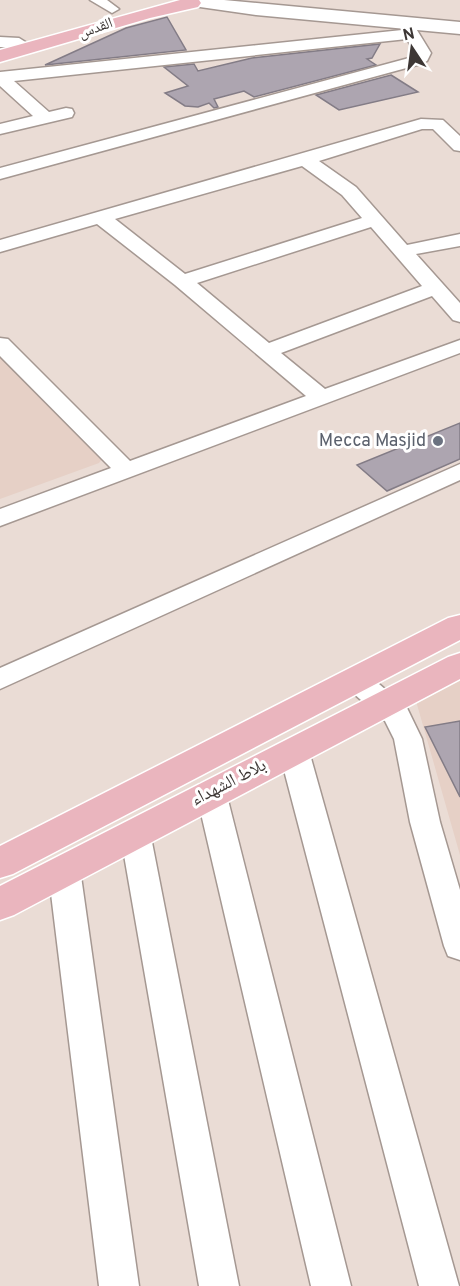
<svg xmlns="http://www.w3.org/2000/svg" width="460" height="1286" viewBox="0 0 460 1286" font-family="Overpass,'Noto Naskh Arabic',sans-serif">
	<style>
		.built { fill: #e6d0c6 }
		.building { fill: #ada5b0; stroke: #837c86; stroke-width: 1.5 }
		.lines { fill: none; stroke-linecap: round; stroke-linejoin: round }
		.minor-casing { stroke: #a59892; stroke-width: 3 }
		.tertiary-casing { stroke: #a59892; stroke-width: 3 }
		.primary-casing { stroke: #fff; stroke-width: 3 }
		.minor { fill: #fff; fill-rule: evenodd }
		.tertiary { fill: #fff; fill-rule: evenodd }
		.primary { fill: #eab5be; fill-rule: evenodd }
		.worship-dot { fill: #6b7280; stroke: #fff; stroke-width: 2 }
		.labels { text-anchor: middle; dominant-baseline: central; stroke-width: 6; stroke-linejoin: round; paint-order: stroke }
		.far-street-label { font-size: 15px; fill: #3d3735; stroke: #fff }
		.worship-label { font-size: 18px; fill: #5b616d; stroke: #fff; text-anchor: end }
		.street-label { font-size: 18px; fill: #3d3735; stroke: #fff }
	</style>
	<rect width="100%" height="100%" fill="#eadcd5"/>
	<path class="built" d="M0 349 102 459 99 463 0 499Z
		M460 678V855L416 701Z"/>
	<path class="building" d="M167 17 186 50 45 65 126 28Z
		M380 44 372 58 367 59 376 65 254 97 244 91 214 99 218 107 214 108 209 103 198 107 185 106 165 93 188 86 164 67 194 64 198 71 252 58Z
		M391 75 418 92 339 110 316 95Z
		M460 423V459L387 491 357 465Z
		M460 721V797L425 727Z"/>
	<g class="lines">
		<g class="minor-casing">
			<path id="minor" d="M90 0H107L119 9 112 13Z
				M407 20 412 22 431 53 427 61 421 64 0 179V168L409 58 415 53 407 39 14 81 49 112 66 108 72 109 74 113 72 117 0 134V124L33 116 0 86V72L402 30 399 25Z
				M0 37 19 38 27 43 19 48 0 47Z
				M421 119 443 120 460 136V151L454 150 433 129H422L319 161 356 187 407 245 460 234V246L416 254 460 303V322L453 320 432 296 281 353 325 389 460 340V353L0 526V509L111 468 0 356V338L8 339 130 461 306 396 175 285 97 224 0 252V240ZM302 166 342 195 362 218 185 274 115 219ZM371 227 422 286 269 343 197 283Z
				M460 464V480L0 689V668Z
				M355 669 365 672 407 708 422 739 440 822 460 890V960L448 956 444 946 410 822 394 739 385 721 345 686 341 679 345 672Z
				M294 740 304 743 309 751 459 1286H419L279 751 284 743Z
				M211 781 222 784 226 792 351 1286H311L196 792 200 784Z
				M135 820 146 824 150 832 239 1286H199L120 832 124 824Z
				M64 857 75 860 80 869 139 1286H99L48 869 53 860Z"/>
		</g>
		<g class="tertiary-casing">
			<path id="tertiary" d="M192 0H224L460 22V34L256 15 200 7 194 6Z"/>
		</g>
		<g class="primary-casing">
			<path id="primary" d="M180 0H199L201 3 198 7 150 18 0 62V50Z
				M460 615V640L13 874 0 878V846L448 618Z
				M460 653V679L14 915 0 920V886L448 657Z"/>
		</g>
		<use href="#minor" class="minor"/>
		<use href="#tertiary" class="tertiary"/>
		<use href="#primary" class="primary"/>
	</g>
	<circle class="worship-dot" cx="438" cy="441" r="6"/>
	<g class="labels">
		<g class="far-street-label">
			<text transform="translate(96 29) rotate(-20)">القدس</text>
		</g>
		<g class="worship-label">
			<text x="426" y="441">Mecca Masjid</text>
		</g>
		<g class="street-label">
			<text transform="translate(229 783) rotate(-27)">بلاط الشهداء</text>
		</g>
	</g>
	<g transform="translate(412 48) rotate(347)" stroke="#ffffff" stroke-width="4.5" paint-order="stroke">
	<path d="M0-4.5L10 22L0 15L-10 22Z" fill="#3d3735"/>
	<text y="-9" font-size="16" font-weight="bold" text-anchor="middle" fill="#3d3735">N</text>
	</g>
</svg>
